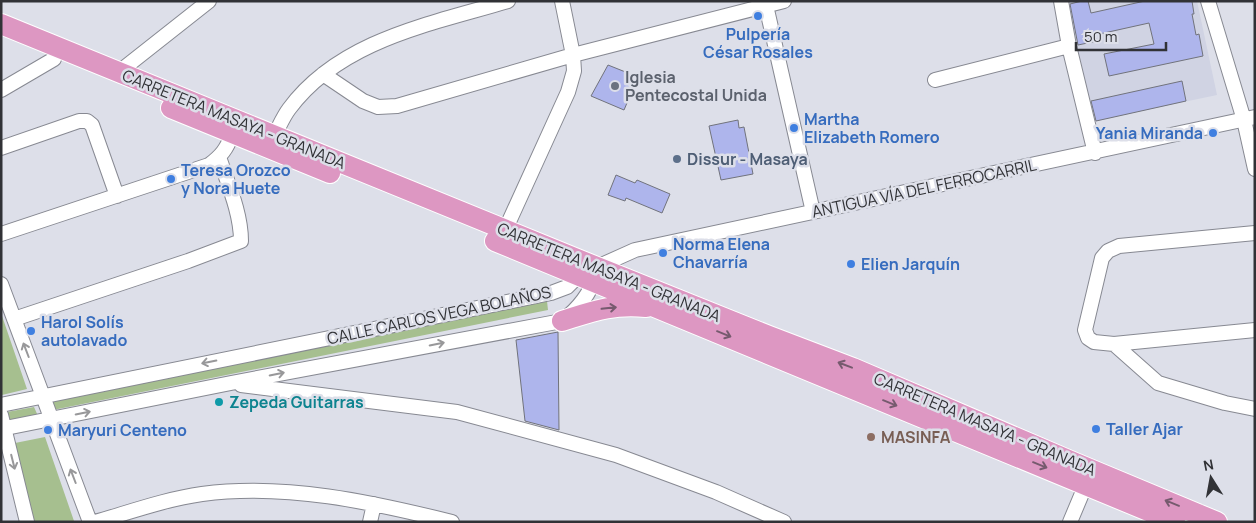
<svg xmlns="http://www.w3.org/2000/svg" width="1256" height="523" viewBox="0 0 1256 523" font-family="Manrope,sans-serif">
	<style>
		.built { fill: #d0d3e3 }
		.green { fill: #a6bf8f }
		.building { fill: #aeb5ec; stroke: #71737c }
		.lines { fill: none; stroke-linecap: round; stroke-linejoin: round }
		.minor-casing { stroke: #878992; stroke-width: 16 }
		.highway-casing { stroke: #fff; stroke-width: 22 }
		.minor { stroke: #fff; stroke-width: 14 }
		.highway { stroke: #dd97c2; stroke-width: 20 }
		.oneway { stroke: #765a6e }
		.oneway2 { stroke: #98989a }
		.shop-dot { fill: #3f7fe0; stroke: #dddfe9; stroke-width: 2 }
		.worship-dot { fill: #6b7280; stroke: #dddfe9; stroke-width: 2 }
		.service-dot { fill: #5c6f8a; stroke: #dddfe9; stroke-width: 2 }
		.culture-dot { fill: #0f9aa8; stroke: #dddfe9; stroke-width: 2 }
		.education-dot { fill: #8d6e63; stroke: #dddfe9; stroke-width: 2 }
		.labels { text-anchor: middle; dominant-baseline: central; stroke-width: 5; stroke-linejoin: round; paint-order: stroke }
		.shop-label { font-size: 16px; font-weight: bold; fill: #366cbe; stroke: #dddfe9; text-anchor: start }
		.worship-label { font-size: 16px; font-weight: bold; fill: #5b616d; stroke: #dddfe9; text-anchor: start }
		.street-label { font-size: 16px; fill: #313236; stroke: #dddfe9 }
		.service-label { font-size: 16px; font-weight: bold; fill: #4e5e75; stroke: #dddfe9; text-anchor: start }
		.culture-label { font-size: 16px; font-weight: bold; fill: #0d838f; stroke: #dddfe9; text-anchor: start }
		.education-label { font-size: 16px; font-weight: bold; fill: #785e54; stroke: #dddfe9; text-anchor: start }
	</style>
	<rect width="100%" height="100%" fill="#dddfe9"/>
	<path class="built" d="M1067 1H1197L1217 95 1093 121Z"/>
	<path class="green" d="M547 301 548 310 53 410 51 399Z
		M1 313 27 389 2 395 1 394Z
		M34 407 38 416 10 421 7 412Z
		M45 437 74 521 33 522 10 444Z"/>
	<path class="building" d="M1082 1H1088L1091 13 1145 1H1192L1194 14H1192L1196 35 1199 34 1203 56 1109 76 1104 54 1154 44 1149 23 1095 35 1097 41 1078 45 1070 4Z
		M608 65 638 77 624 110 591 96Z
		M1182 81 1186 101 1096 121 1091 101Z
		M738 120 739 128 744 127 753 174 721 180 709 126Z
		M616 175 635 183 637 180 670 194 662 213 626 198 625 201 608 195Z
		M558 332 559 430 525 421 516 340Z"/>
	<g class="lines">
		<g class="minor-casing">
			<path id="minor" d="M765 1 813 212
				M1061 1 1069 46 1095 153
				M1208 1 1244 120 1255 169
				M119 72 209 1
				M323 74 363 101 378 107 397 106 573 55 784 1
				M935 80 1069 46
				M1 90 54 59
				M274 136C279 127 283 117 289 109 340 40 431 24 508 1
				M1 148 79 121H87L92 125 117 196
				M1255 233 1119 246 1108 251 1102 258 1085 330 1088 338 1094 342 1114 344 1158 383 1225 403 1255 409
				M1 234 209 165C221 156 227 149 232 134
				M502 237 568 92 574 71 573 55 562 1
				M1 284 90 522
				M14 319 188 261 241 241C241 213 228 184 219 157
				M1114 344 1255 330
				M241 385 457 412 616 455 716 492 784 522
				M1 405 551 293 567 287 585 269 597 267 635 250 1255 117
				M1 415 27 522
				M1 429 231 383 562 321C578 309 590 294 596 275
				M95 522C130 512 166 499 202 494 285 483 372 502 452 522
				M370 522 374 504
				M1070 522 1086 484"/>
		</g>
		<g class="highway-casing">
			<path id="highway" d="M1 24 582 261 769 336 853 368 1073 462 1217 522
				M171 108 330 173
				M495 241 1175 522
				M562 321C594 311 611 304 646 307"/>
		</g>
		<use href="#minor" class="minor"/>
		<use href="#highway" class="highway"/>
	</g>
	<defs><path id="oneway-shaft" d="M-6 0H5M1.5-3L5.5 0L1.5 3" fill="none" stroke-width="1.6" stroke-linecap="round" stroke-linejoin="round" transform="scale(1.25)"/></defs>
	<g class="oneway">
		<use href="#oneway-shaft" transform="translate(609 308) rotate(-6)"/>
		<use href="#oneway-shaft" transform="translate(724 334) rotate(22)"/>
		<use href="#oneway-shaft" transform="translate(845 365) rotate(-159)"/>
		<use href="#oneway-shaft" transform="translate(890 403) rotate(22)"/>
		<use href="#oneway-shaft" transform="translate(1040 465) rotate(22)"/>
		<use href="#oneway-shaft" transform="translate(1172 503) rotate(-158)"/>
	</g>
	<g class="oneway2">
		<use href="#oneway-shaft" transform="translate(437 344) rotate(-11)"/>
		<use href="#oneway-shaft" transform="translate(26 350) rotate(-111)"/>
		<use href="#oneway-shaft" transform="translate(209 362) rotate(169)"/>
		<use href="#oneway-shaft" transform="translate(277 374) rotate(-11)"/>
		<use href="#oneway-shaft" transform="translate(83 413) rotate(-11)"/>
		<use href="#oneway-shaft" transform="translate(13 462) rotate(76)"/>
		<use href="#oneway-shaft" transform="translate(73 476) rotate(-111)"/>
	</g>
	<g class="shop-dot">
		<circle cx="758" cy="16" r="5"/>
		<circle cx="794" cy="128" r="5"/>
		<circle cx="1213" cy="133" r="5"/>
		<circle cx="171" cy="179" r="5"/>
		<circle cx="663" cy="253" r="5"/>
		<circle cx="851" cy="264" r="5"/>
		<circle cx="31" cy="331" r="5"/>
		<circle cx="1096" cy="429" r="5"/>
		<circle cx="48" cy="430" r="5"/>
	</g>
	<circle class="worship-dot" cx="615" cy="86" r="5"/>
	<circle class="service-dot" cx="677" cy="159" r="5"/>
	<circle class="culture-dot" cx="219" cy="402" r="5"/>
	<circle class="education-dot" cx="871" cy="437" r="5"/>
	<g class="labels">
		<g class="shop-label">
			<text x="758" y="34" text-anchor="middle">Pulpería<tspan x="758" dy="18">César Rosales</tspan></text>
			<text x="804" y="119">Martha<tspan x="804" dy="18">Elizabeth Romero</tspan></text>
			<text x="1203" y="133" text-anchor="end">Yania Miranda</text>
			<text x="181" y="170">Teresa Orozco<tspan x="181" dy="18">y Nora Huete</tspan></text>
			<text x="673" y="244">Norma Elena<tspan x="673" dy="18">Chavarría</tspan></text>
			<text x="861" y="264">Elien Jarquín</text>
			<text x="41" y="322">Harol Solís<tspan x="41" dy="18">autolavado</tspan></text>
			<text x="1106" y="429">Taller Ajar</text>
			<text x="58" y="430">Maryuri Centeno</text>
		</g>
		<g class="worship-label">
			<text x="625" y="77">Iglesia<tspan x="625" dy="18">Pentecostal Unida</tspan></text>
		</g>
		<g class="street-label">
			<text transform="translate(234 119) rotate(22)">CARRETERA MASAYA - GRANADA</text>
			<text transform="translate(924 188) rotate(-12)">ANTIGUA VÍA DEL FERROCARRIL</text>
			<text transform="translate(609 272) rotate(22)">CARRETERA MASAYA - GRANADA</text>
			<text transform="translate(439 315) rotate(-12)">CALLE CARLOS VEGA BOLAÑOS</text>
			<text transform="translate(985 424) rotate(23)">CARRETERA MASAYA - GRANADA</text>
		</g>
		<g class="service-label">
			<text x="687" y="159">Dissur - Masaya</text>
		</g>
		<g class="culture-label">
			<text x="229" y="402">Zepeda Guitarras</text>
		</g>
		<g class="education-label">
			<text x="881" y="437">MASINFA</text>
		</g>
	</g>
	<rect width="1256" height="523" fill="none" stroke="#313236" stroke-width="5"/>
	<g transform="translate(1211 478) rotate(349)" stroke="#dddfe9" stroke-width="4" paint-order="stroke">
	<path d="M0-4L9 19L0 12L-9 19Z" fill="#313236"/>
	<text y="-8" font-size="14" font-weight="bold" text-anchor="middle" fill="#313236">N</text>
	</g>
	<path d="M1076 42v8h90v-8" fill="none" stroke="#313236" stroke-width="2.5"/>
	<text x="1084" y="42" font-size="15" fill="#313236" stroke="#dddfe9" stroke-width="4" paint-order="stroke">50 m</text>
</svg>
